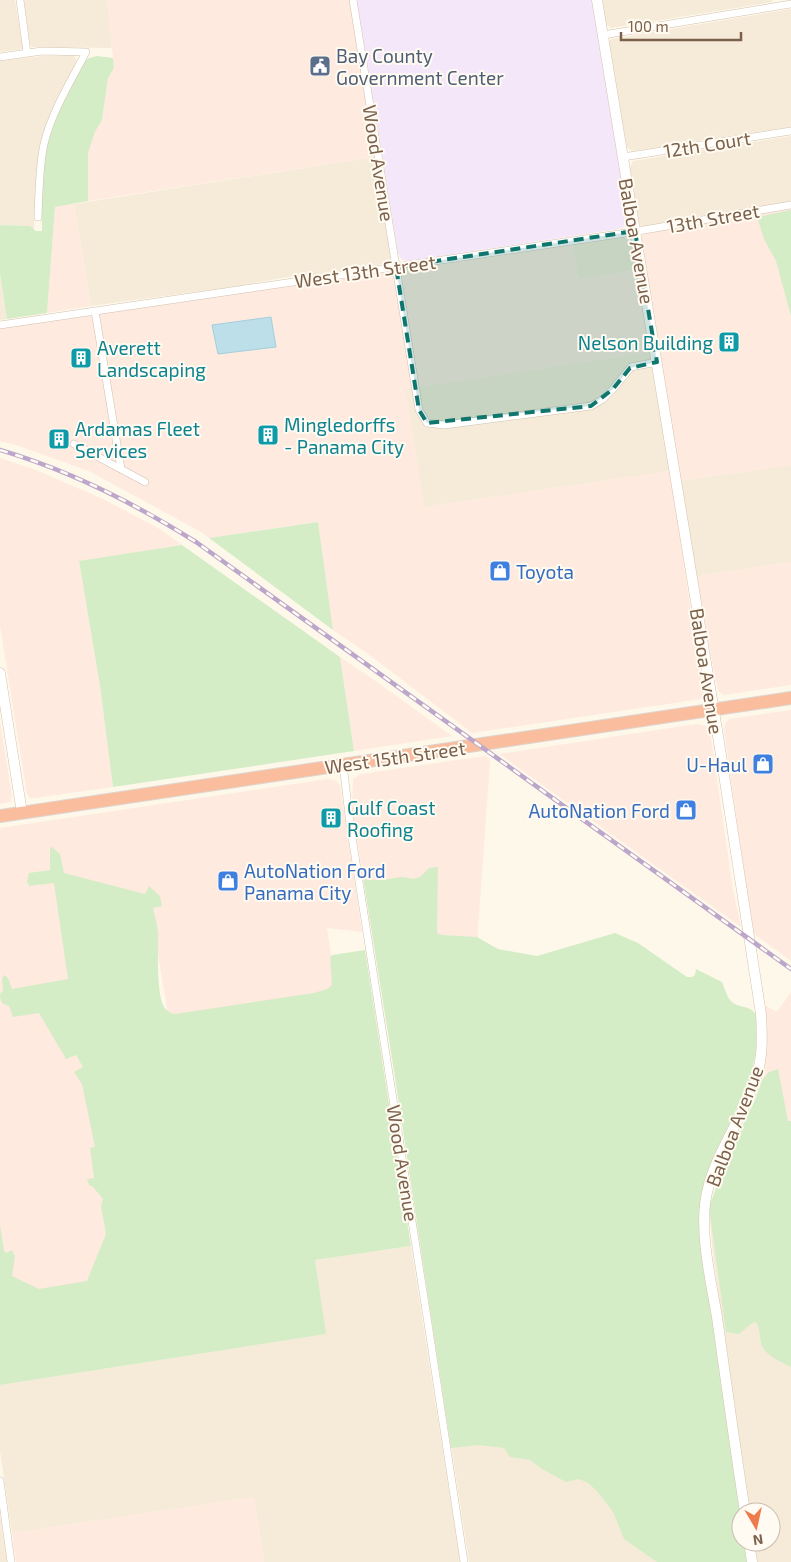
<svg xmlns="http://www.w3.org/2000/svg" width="791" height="1562" viewBox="0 0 791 1562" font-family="'Exo 2',sans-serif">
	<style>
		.residential { fill: #f6ebd8 }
		.commercial { fill: #feeade }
		.education { fill: #f5e7fa }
		.green { fill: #d4edc7 }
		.water { fill: #bddfe9; stroke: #a3cedc }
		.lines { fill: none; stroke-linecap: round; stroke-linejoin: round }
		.street-casing { stroke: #d2c1af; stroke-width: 8 }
		.secondary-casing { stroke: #d7c3ae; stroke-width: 11 }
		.highway-casing { stroke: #ddd6d0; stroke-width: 14 }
		.street { stroke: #fff; stroke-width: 7 }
		.secondary { stroke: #fff; stroke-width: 10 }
		.highway { stroke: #fabe9f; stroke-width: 12 }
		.rail-casing { stroke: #bca6ca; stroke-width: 4.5 }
		.rail { stroke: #fffbf2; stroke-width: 2.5; stroke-dasharray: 8; stroke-linecap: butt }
		.marked { fill: #0f766e; fill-opacity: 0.2; stroke: #0f766e; stroke-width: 4; stroke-dasharray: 10 6; stroke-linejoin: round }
		.labels { text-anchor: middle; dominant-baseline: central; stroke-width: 4; stroke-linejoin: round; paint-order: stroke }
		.service-label { font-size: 19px; fill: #4e5e75; stroke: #fffbf2; text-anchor: start }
		.street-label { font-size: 19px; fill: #7b604b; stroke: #fffbf2 }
		.culture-label { font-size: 19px; fill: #0d838f; stroke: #fffbf2; text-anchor: start }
		.shop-label { font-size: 19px; fill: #366cbe; stroke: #fffbf2; text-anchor: start }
	</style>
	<rect width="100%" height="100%" fill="#fef8eb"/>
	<path class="residential" d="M0 0H15L23 49 0 52Z
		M24 0H107L112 48 33 47 30 45Z
		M602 0H772L773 2 611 28 605 23Z
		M791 9V127L633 151 627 148 609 42 611 39Z
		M73 55 76 58V65L37 166 34 230 29 226 0 225V61L43 56Z
		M791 136V203L643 227 638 223 630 168 633 161Z
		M375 157 391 258 390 261 383 264 299 277 293 276 238 286 91 306 74 204Z
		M620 238H626L633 245 637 271H631L578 279 573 245Z
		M0 274 7 319 0 320Z
		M650 352 670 471 424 507 405 389Z
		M791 465V562L702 575 697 578 680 481Z
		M791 1194V1562H756L753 1542H771V1512H749L713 1255 709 1207Z
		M702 1196 704 1259 741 1521V1542H744L747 1562H469L420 1242Z
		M411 1246 460 1562H264L254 1497 12 1533 0 1451V1385L325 1334 315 1260Z
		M0 1515 7 1562H0Z"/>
	<path class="commercial" d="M107 0H350L375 157 88 201V153L95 132 102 120 108 78 114 68Z
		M74 204 91 306 47 313 55 206Z
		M791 208V465L680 481 641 239 642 236 646 232Z
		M573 245 578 279 631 271H637L650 352 406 389 424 507 670 471 703 693 701 699 472 733 367 653 333 630 318 522 209 538 201 532 89 471 16 445 0 441V328Z
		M0 458 36 470 103 499 158 528 182 545 79 562 100 686 113 787 35 798H30L27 794 0 626Z
		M791 562V685L723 695 719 691 716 683 697 578 702 575Z
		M340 657 367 675 452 736 354 751Z
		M791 710V961L753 933 724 730 725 724 729 719Z
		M0 721 12 797 10 802 0 804Z
		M696 724 706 726 710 731 733 890 741 927 499 754Z
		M485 756 490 760 477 945 372 933 352 808 353 779 361 774Z
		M328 779 335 780 340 785 362 932 327 928 337 995 169 1021 149 901 121 1285 0 1304V828Z
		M791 992V1181L775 1077 759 1079 764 1005 777 1012Z
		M254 1497 264 1562H16L12 1533Z"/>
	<path class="education" d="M357 0H592L629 218 625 226 619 229 407 261 401 259 398 253Z"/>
	<path class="green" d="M97 56 113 58 114 68 108 78 102 120 95 132 88 153V201L55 207 47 313 7 319 0 274V225L30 226 36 231H42C42 205 39 176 46 150 53 119 70 89 85 61L89 58Z
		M791 210V316L776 261 764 239 757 217Z
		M318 522 333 630 209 538Z
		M182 545 340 657 354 751 113 787 100 686 79 561Z
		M52 847 60 854 64 873 145 894 149 886 160 896 162 906 153 908C155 918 159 929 158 939 158 954 157 991 163 1005 165 1010 170 1013 175 1014L314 993 327 989 332 985 330 957 332 955 365 950 411 1246 315 1260 326 1334 0 1385V1225L4 1251 6 1253 12 1250 15 1256 12 1276 39 1289 87 1281 106 1234 101 1206 103 1199 93 1187 89 1185 87 1179 94 1178 90 1148 95 1147 82 1084 74 1072 83 1067 76 1055 66 1059 39 1013 13 1017 9 1006C2 1004 0 1002 0 994L3 991 2 979 4 975 8 978 12 989 68 979 54 883 29 886 27 881 29 873 50 870V848Z
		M438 867 437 933 442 935 477 937 498 949 537 956 615 933 638 943 687 977H692L695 975 696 969 722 982C725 988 726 996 731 1001 738 1009 750 1004 756 1015V1053L749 1082 709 1168 704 1259 741 1522V1542H744L747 1562H657L624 1539 613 1512 597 1491 588 1483 579 1479 566 1482 542 1469 530 1460 510 1457 504 1448 479 1445 451 1448 394 1071 363 877C376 884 388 878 402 877 407 877 412 880 417 878 423 876 424 872 429 868Z
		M778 1069 788 1121H791V1367C782 1362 766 1356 762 1346 759 1338 761 1330 756 1322L751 1324 739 1334 726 1332 709 1207 727 1158 755 1100 762 1080 769 1072Z"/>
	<path class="water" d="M271 317 276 347 218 354 212 325Z"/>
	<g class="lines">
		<g class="street-casing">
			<path id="street" d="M20 0 27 53
				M353 0 419 410 427 423 444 425 591 406 603 399 613 389 631 367 657 362
				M603 35 791 4
				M0 57 42 51 86 52C71 81 52 111 44 144 39 167 39 193 38 217
				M623 157 791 131
				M95 311 121 469
				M0 325 626 233 791 205
				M74 444 145 482
				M343 764 350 824 427 1317 464 1562
				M0 1481 11 1562"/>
		</g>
		<g class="secondary-casing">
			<path id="secondary" d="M597 0 718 736 761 1014C762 1033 763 1052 758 1071 746 1117 711 1155 705 1204 701 1239 711 1282 717 1317 726 1382 735 1447 745 1512
				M0 673 22 813
				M749 1542 752 1562"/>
		</g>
		<g class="highway-casing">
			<path id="highway" d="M0 816 791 698"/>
		</g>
		<use href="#street" class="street"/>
		<use href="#secondary" class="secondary"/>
		<use href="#highway" class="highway"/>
		<g class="rail-casing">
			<path id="rail" d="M0 450C71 471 134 503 196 542L791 969"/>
		</g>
		<use href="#rail" class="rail"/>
	</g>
	<path class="marked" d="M635 231 657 362 630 368 613 389 591 406 427 423 419 410 396 267Z"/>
	<defs>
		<g id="civic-square" transform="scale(1.125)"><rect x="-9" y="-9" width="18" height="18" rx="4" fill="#5c6f8a" stroke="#fffbf2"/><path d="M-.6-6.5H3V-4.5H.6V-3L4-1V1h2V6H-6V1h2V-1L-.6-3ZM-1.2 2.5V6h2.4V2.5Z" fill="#fff"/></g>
		<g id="building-square" transform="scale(1.125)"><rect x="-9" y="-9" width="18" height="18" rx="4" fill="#0f9aa8" stroke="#fffbf2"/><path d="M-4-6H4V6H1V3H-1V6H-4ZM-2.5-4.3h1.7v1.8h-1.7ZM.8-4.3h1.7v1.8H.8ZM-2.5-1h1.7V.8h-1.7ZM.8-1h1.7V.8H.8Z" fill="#fff"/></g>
		<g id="shop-square" transform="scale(1.125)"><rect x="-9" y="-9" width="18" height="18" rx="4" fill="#3f7fe0" stroke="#fffbf2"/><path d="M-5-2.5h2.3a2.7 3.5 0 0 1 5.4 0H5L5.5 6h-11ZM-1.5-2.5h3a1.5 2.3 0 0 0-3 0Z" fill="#fff"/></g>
	</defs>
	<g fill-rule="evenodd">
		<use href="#civic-square" x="320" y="66"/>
		<use href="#building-square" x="729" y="342"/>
		<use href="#building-square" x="81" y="358"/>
		<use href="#building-square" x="268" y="435"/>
		<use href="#building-square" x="59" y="439"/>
		<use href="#shop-square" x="500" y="571"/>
		<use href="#shop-square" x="763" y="764"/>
		<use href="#shop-square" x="686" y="810"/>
		<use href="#building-square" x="331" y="818"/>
		<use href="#shop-square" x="228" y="881"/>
	</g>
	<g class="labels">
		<g class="service-label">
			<text x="336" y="55">Bay County<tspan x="336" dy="22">Government Center</tspan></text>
		</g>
		<g class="street-label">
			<text transform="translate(707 144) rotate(-9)">12th Court</text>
			<text transform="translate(379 163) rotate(81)">Wood Avenue</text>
			<text transform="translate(713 218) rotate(-10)">13th Street</text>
			<text transform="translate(637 241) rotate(80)">Balboa Avenue</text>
			<text transform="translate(365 271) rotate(-8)">West 13th Street</text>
			<text transform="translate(707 671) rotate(81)">Balboa Avenue</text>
			<text transform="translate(395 757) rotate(-8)">West 15th Street</text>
			<text transform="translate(734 1126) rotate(-69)">Balboa Avenue</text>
			<text transform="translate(403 1163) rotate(81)">Wood Avenue</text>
		</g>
		<g class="culture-label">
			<text x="713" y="342" text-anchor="end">Nelson Building</text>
			<text x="97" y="347">Averett<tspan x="97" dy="22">Landscaping</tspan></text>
			<text x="284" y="424">Mingledorffs<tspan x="284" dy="22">- Panama City</tspan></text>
			<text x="75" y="428">Ardamas Fleet<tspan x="75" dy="22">Services</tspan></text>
			<text x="347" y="807">Gulf Coast<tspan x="347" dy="22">Roofing</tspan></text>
		</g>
		<g class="shop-label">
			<text x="516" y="571">Toyota</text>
			<text x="747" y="764" text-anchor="end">U-Haul</text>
			<text x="670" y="810" text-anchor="end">AutoNation Ford</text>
			<text x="244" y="870">AutoNation Ford<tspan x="244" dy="22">Panama City</tspan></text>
		</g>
	</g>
	<g transform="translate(756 1527) rotate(171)"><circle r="24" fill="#fffbf2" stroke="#cabdaf"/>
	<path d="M0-4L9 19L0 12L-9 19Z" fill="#ec7c4b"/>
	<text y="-8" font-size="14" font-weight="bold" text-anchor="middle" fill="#7b604b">N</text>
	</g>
	<path d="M621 32v8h120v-8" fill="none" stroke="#7b604b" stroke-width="2.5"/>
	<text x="628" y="32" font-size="15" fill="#7b604b" stroke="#fffbf2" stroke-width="4" paint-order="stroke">100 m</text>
</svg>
